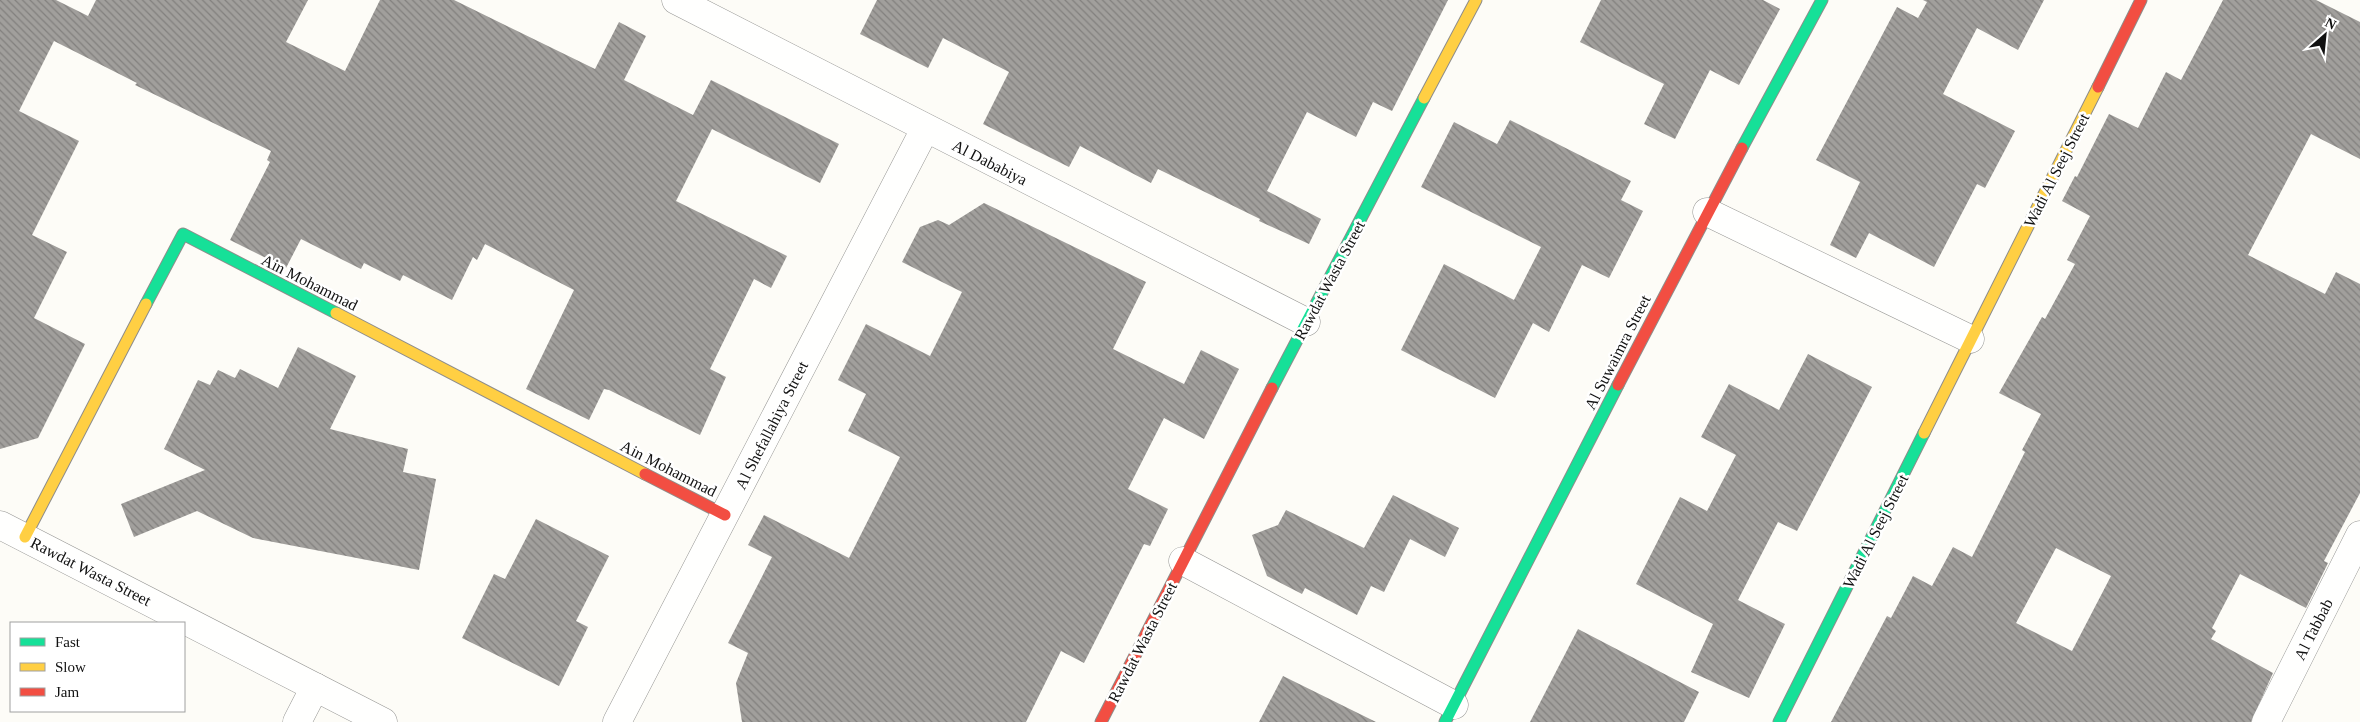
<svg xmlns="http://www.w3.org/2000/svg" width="2360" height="722" viewBox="0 0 2360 722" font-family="Georgia,serif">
	<defs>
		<pattern id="building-back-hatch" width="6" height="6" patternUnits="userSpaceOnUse" patternTransform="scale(1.25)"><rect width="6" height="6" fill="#a19f9c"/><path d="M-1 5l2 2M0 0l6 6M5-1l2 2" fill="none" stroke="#82807e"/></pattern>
	</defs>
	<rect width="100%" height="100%" fill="#fdfcf7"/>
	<g fill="url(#building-back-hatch)" fill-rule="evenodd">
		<path d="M0,0H56L88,16L96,0H308L286,42L345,71L380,0H454L595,69L619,22L646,36L624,80L693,115L711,80L839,144L820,183L712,129L676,201L787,256L771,288L754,279L710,369L726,377L700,435L609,390L604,389L589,420L526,389L574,290L485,244L477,260L473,257L452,300L403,275L400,281L364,263L361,269L301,239L286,268L230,240L270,162L267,160L271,151L135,85L137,83L54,41L19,111L79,141L32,235L67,252L34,318L85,344L38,438L0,449Z"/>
		<path d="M877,0H1448L1392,111L1373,102L1356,137L1307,112L1267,191L1321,219L1309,244L1259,221L1260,219L1158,169L1151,183L1080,146L1069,167L983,124L1009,72L943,38L928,68L860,34Z"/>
		<path d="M1601,0H1763L1780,9L1739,85L1710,70L1675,139L1644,124L1664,84L1580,42Z"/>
		<path d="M1923,0H2044L2018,50L1977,28L1943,94L2015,131L1985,188L1977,184L1934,267L1869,233L1856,258L1830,245L1860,182L1816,160L1897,7L1918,18L1927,2Z"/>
		<path d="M2223,0H2316L2360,22V159L2311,134L2248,255L2325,294L2336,272L2360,284V493L2324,561L2328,563L2306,608L2240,574L2212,628L2216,631L2211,639L2273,673L2251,722H1831L1887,616L1891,618L1913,576L1932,586L1953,547L1972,557L2025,452L2022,450L2041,414L1999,393L2042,317L2045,319L2075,264L2067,260L2090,216L2062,201L2075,176L2077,177L2109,114L2138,128L2166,72L2181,80ZM2056,548L2111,576L2072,651L2016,623Z"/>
		<path d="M1510,120L1631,181L1621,200L1643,211L1609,278L1582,265L1549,332L1533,323L1495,398L1401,350L1444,264L1514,300L1541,247L1421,187L1454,122L1497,144Z"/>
		<path d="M984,203L1146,282L1113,349L1184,384L1201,350L1239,369L1204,439L1164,418L1128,489L1168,509L1150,546L1144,544L1084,663L1061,651L1026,722H742L736,683L748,653L728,643L772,557L748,545L764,515L849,558L900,457L848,431L866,394L838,380L866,324L930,356L962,292L902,262L920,227L938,220L949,225Z"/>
		<path d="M298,347L356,376L330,429L408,449L403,472L436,479L419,570L253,538L197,511L134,537L121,504L205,470L164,449L198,380L210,385L218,370L235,378L240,369L278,388Z"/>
		<path d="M1808,354L1872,387L1797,531L1778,522L1738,600L1785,624L1749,698L1691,672L1713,624L1636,584L1680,497L1707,511L1736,455L1701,437L1729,384L1779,410Z"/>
		<path d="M1393,495L1459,528L1445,557L1410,539L1384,592L1371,586L1357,615L1305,588L1302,594L1267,576L1252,535L1278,525L1286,510L1364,548Z"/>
		<path d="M536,519L609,556L576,621L588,627L559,686L462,638L494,574L505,579Z"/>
		<path d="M1578,629L1699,692L1684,722H1530Z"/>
		<path d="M1283,676L1376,722H1259Z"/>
	</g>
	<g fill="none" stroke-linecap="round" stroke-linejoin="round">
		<g stroke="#979795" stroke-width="29">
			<g id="street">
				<path d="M676,0L1306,322"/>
				<path d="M1707,212L1970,339"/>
				<path d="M0,525L383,722"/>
				<path d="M1183,561L1454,705"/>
				<path d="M297,722L315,687"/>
				<path d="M617,722L925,129"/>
				<path d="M2266,722L2360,535"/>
			</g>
		</g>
		<g stroke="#8e8d8b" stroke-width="13">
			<g id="fast">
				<path d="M1742,148L1822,0"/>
				<path d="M146,304L183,234L336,313"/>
				<path d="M1272,388L1424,98"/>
				<path d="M1445,722L1618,385"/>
				<path d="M1779,722L1924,433"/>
			</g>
		</g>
		<g stroke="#8e8d8b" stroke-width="13">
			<g id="slow">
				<path d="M1424,98L1476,0"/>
				<path d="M336,313L645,474"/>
				<path d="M1924,433L2098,87"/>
				<path d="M25,537L146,304"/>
			</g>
		</g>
		<g stroke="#8e8d8b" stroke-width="13">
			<g id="jam">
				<path d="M2098,87L2141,0"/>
				<path d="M1618,385L1742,148"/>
				<path d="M645,474L725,515"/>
				<path d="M1101,722L1272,388"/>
			</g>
		</g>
		<use href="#street" stroke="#fffffe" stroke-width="28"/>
		<use href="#fast" stroke="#16e098" stroke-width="11"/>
		<use href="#slow" stroke="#ffcf43" stroke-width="11"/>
		<use href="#jam" stroke="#f24e42" stroke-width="11"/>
	</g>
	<g text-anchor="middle" stroke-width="5" stroke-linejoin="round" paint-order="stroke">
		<g font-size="16" fill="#111" stroke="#fff">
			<text transform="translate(990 162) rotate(27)" y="6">Al Dababiya</text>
			<text transform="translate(2056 170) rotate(-63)" y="6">Wadi Al Seej Street</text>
			<text transform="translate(1329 280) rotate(-62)" y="6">Rawdat Wasta Street</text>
			<text transform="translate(310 282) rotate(27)" y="6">Ain Mohammad</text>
			<text transform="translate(1617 352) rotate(-63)" y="6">Al Suwaimra Street</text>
			<text transform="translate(771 425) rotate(-63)" y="6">Al Shefallahiya Street</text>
			<text transform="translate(669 468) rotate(27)" y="6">Ain Mohammad</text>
			<text transform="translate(1875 531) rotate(-63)" y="6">Wadi Al Seej Street</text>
			<text transform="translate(91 571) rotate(27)" y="6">Rawdat Wasta Street</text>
			<text transform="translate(2313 629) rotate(-63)" y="6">Al Tabbab</text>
			<text transform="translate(1142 642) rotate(-63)" y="6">Rawdat Wasta Street</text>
		</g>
	</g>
	<rect x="10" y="622" width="175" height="90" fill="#ffffff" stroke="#a0a0a0"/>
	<rect x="20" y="638" width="25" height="8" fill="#16e098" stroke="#a0a0a0"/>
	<text x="55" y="647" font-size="15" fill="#111111">Fast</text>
	<rect x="20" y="663" width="25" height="8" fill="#ffcf43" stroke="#a0a0a0"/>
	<text x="55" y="672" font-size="15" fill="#111111">Slow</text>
	<rect x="20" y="688" width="25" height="8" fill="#f24e42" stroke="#a0a0a0"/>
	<text x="55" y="697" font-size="15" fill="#111111">Jam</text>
	<g transform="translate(2325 35) rotate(27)" stroke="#ffffff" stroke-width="4" paint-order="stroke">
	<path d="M0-4L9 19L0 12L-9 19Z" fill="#111111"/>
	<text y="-8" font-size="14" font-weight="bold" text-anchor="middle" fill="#111111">N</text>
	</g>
</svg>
